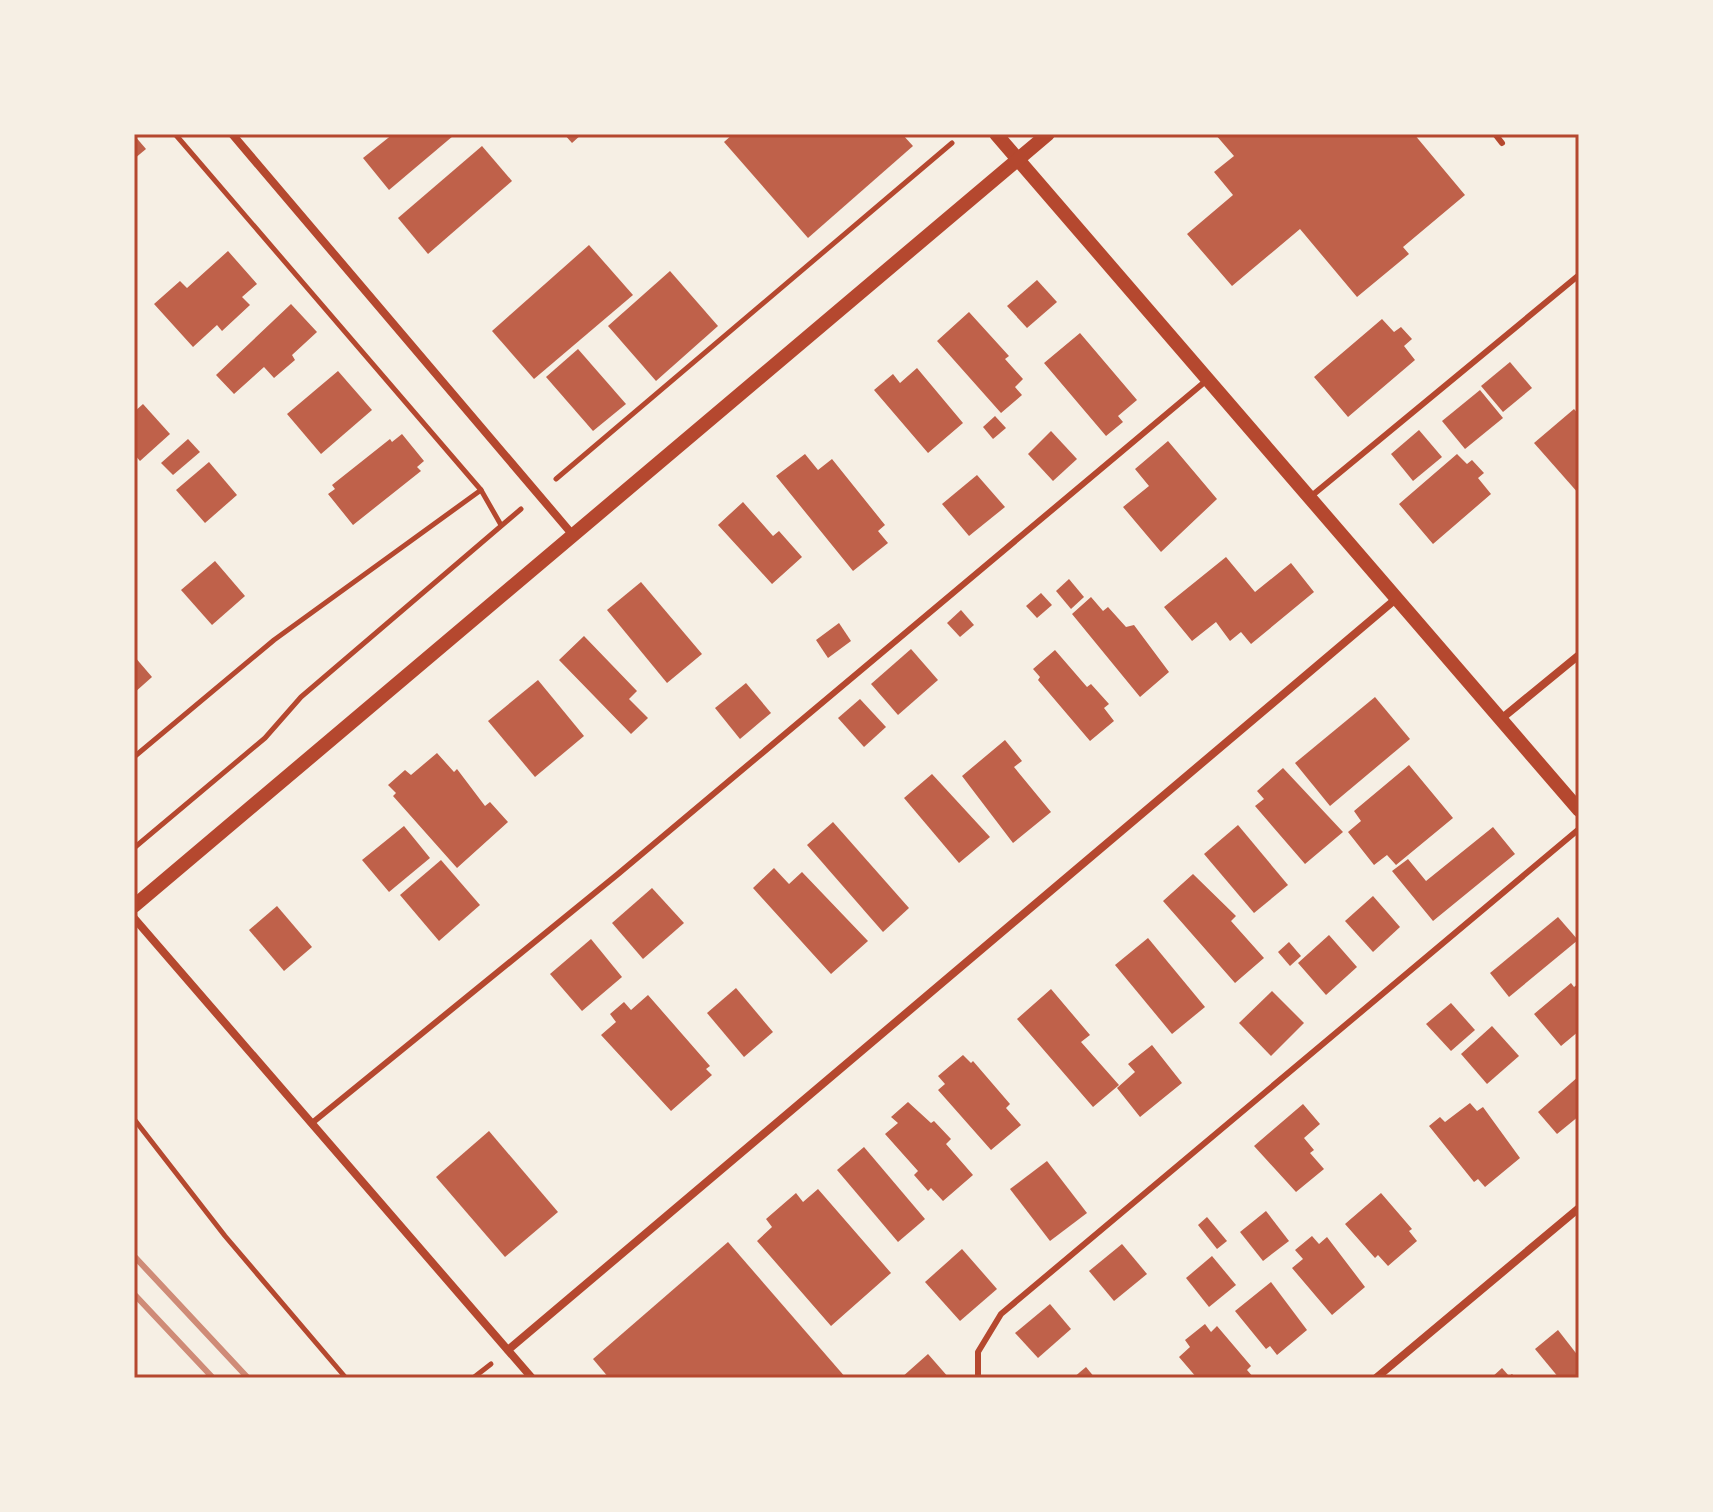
<svg xmlns="http://www.w3.org/2000/svg" width="1713" height="1512" viewBox="0 0 1713 1512" font-family="'PT Sans Narrow',sans-serif">
	<rect width="100%" height="100%" fill="#f6efe4"/>
	<g fill="#bf614a">
		<path d="M393,134H451L453,136L389,190L363,158Z"/>
		<path d="M564,134H582L572,143Z"/>
		<path d="M733,134H902L913,146L808,238L724,142Z"/>
		<path d="M1215,134H1414L1465,195L1403,247L1409,254L1357,297L1300,229L1232,286L1187,234L1233,195L1214,172L1234,156Z"/>
		<path d="M134,135L146,149L134,159Z"/>
		<path d="M482,146L512,181L428,254L398,218Z"/>
		<path d="M589,245L633,295L534,379L492,331Z"/>
		<path d="M228,251L257,284L242,297L250,305L222,331L217,325L193,347L154,304L180,281L187,288Z"/>
		<path d="M670,271L718,326L656,381L608,326Z"/>
		<path d="M1037,280L1057,302L1027,328L1007,306Z"/>
		<path d="M291,304L317,332L292,355L295,360L274,378L264,367L234,394L216,375Z"/>
		<path d="M969,312L1009,356L1005,359L1023,379L1015,387L1022,395L1001,413L937,341Z"/>
		<path d="M1382,319L1394,332L1401,327L1412,339L1404,346L1415,360L1348,417L1314,377Z"/>
		<path d="M1080,333L1137,400L1118,416L1123,422L1106,436L1044,363Z"/>
		<path d="M578,349L626,404L593,431L546,377Z"/>
		<path d="M1510,362L1532,388L1503,412L1481,386Z"/>
		<path d="M917,368L963,423L928,453L874,390L893,374L900,383Z"/>
		<path d="M338,371L372,410L321,454L287,414Z"/>
		<path d="M1480,390L1503,418L1465,449L1442,421Z"/>
		<path d="M143,404L170,434L140,461L134,454V412Z"/>
		<path d="M1574,409L1579,415V494L1534,443Z"/>
		<path d="M995,416L1006,428L993,439L983,427Z"/>
		<path d="M1419,430L1442,457L1413,481L1391,454Z"/>
		<path d="M1051,431L1077,459L1053,481L1028,454Z"/>
		<path d="M402,434L424,461L417,467L421,471L353,525L328,494L335,489L332,485L390,439L392,442Z"/>
		<path d="M188,439L200,452L173,475L161,463Z"/>
		<path d="M1168,441L1217,499L1161,552L1123,507L1149,486L1135,469Z"/>
		<path d="M805,454L818,470L832,459L885,525L878,531L888,543L853,571L776,476Z"/>
		<path d="M1457,454L1467,464L1472,460L1484,473L1478,478L1491,494L1433,544L1399,504Z"/>
		<path d="M209,462L237,495L205,523L176,490Z"/>
		<path d="M977,475L1005,507L969,536L942,504Z"/>
		<path d="M743,502L773,536L779,531L802,557L772,584L718,525Z"/>
		<path d="M1226,557L1255,592L1291,563L1314,592L1251,644L1241,632L1230,641L1216,622L1192,641L1164,607Z"/>
		<path d="M215,561L245,596L212,625L181,590Z"/>
		<path d="M1069,579L1084,597L1071,609L1056,591Z"/>
		<path d="M641,582L702,654L667,683L607,610Z"/>
		<path d="M1041,593L1052,605L1037,618L1026,606Z"/>
		<path d="M1091,597L1103,611L1108,607L1126,627L1134,625L1169,672L1140,697L1072,614Z"/>
		<path d="M961,610L974,625L960,637L947,623Z"/>
		<path d="M839,623L851,641L828,658L816,640Z"/>
		<path d="M584,636L637,691L629,699L648,718L631,734L559,660Z"/>
		<path d="M911,649L938,680L898,715L871,684Z"/>
		<path d="M1055,650L1087,687L1091,684L1109,704L1104,708L1114,721L1090,741L1038,680L1040,677L1033,669Z"/>
		<path d="M134,656L152,677L134,693Z"/>
		<path d="M538,680L584,736L535,777L488,721Z"/>
		<path d="M746,683L771,713L740,739L715,708Z"/>
		<path d="M1375,697L1410,739L1330,806L1295,763Z"/>
		<path d="M860,699L886,727L864,747L838,718Z"/>
		<path d="M1005,740L1022,761L1014,767L1051,812L1013,843L962,776Z"/>
		<path d="M437,753L454,772L457,769L485,806L490,802L508,822L457,868L393,796L396,793L388,785L405,770L411,775Z"/>
		<path d="M1409,765L1453,818L1396,865L1387,855L1374,865L1348,832L1361,821L1354,811Z"/>
		<path d="M1283,768L1343,832L1305,864L1255,806L1264,799L1257,791Z"/>
		<path d="M932,774L990,837L959,863L904,798Z"/>
		<path d="M833,822L909,908L883,932L807,845Z"/>
		<path d="M1238,825L1288,885L1254,913L1204,854Z"/>
		<path d="M404,826L430,858L389,892L362,860Z"/>
		<path d="M1493,827L1515,854L1433,921L1392,871L1408,859L1426,881Z"/>
		<path d="M441,860L480,905L439,941L400,895Z"/>
		<path d="M774,868L789,884L802,872L868,941L831,974L753,888Z"/>
		<path d="M1193,874L1236,916L1231,921L1264,958L1235,983L1163,901Z"/>
		<path d="M652,888L684,923L643,959L612,923Z"/>
		<path d="M1373,896L1400,927L1373,952L1345,921Z"/>
		<path d="M277,906L312,947L284,971L249,930Z"/>
		<path d="M1558,917L1578,940L1509,997L1490,973Z"/>
		<path d="M1329,935L1357,967L1326,995L1298,963Z"/>
		<path d="M1148,938L1205,1007L1172,1034L1115,965Z"/>
		<path d="M591,939L622,977L582,1011L550,974Z"/>
		<path d="M1289,942L1301,956L1290,966L1278,952Z"/>
		<path d="M1571,983L1574,987L1579,983V1031L1561,1046L1534,1014Z"/>
		<path d="M736,988L773,1032L744,1057L707,1013Z"/>
		<path d="M1051,989L1090,1035L1081,1042L1119,1085L1093,1107L1017,1019Z"/>
		<path d="M1272,991L1304,1023L1271,1056L1239,1023Z"/>
		<path d="M648,995L710,1066L706,1069L712,1075L671,1111L601,1035L616,1022L610,1014L624,1002L631,1010Z"/>
		<path d="M1451,1003L1475,1030L1451,1051L1426,1024Z"/>
		<path d="M1492,1026L1519,1056L1487,1084L1461,1054Z"/>
		<path d="M1152,1045L1182,1083L1140,1117L1117,1088L1135,1072L1128,1064Z"/>
		<path d="M963,1055L971,1063L973,1061L1010,1104L1006,1108L1021,1125L991,1150L938,1090L945,1084L938,1076Z"/>
		<path d="M1579,1076V1116L1557,1134L1538,1112Z"/>
		<path d="M908,1102L931,1123L934,1121L951,1139L946,1144L973,1175L943,1201L931,1188L928,1191L914,1175L918,1171L885,1134L898,1123L891,1117Z"/>
		<path d="M1470,1103L1477,1111L1483,1107L1520,1158L1485,1187L1478,1179L1474,1182L1429,1126L1440,1117L1445,1122Z"/>
		<path d="M1303,1104L1320,1124L1304,1138L1314,1150L1310,1153L1324,1169L1296,1192L1254,1146Z"/>
		<path d="M489,1131L558,1212L505,1257L436,1177Z"/>
		<path d="M864,1147L925,1219L898,1242L837,1170Z"/>
		<path d="M1047,1161L1087,1213L1050,1241L1010,1189Z"/>
		<path d="M818,1189L891,1273L831,1326L757,1241L772,1227L766,1219L796,1193L803,1202Z"/>
		<path d="M1381,1193L1412,1229L1409,1231L1417,1241L1388,1266L1378,1255L1375,1258L1345,1224Z"/>
		<path d="M1266,1211L1289,1241L1263,1261L1240,1232Z"/>
		<path d="M1207,1217L1227,1241L1217,1249L1198,1225Z"/>
		<path d="M1312,1236L1319,1244L1327,1237L1365,1287L1332,1315L1292,1268L1303,1259L1295,1250Z"/>
		<path d="M728,1242L846,1378H609L593,1359Z"/>
		<path d="M1122,1244L1147,1274L1114,1301L1089,1271Z"/>
		<path d="M962,1249L997,1289L960,1321L925,1282Z"/>
		<path d="M1212,1256L1236,1285L1209,1307L1186,1278Z"/>
		<path d="M1271,1282L1307,1330L1277,1355L1270,1346L1266,1349L1235,1311Z"/>
		<path d="M1050,1304L1071,1329L1038,1358L1015,1333Z"/>
		<path d="M1205,1324L1211,1332L1217,1326L1251,1366L1247,1370L1254,1378H1197L1179,1357L1190,1347L1185,1340Z"/>
		<path d="M1558,1330L1579,1357V1378H1559L1535,1349Z"/>
		<path d="M928,1354L949,1378H901Z"/>
		<path d="M1086,1367L1095,1378H1073Z"/>
		<path d="M1502,1368L1509,1376L1512,1374L1516,1378H1491Z"/>
	</g>
	<g fill="none" stroke-linecap="round" stroke-linejoin="round">
		<g stroke="#b5482f" stroke-width="5">
			<path d="M175,134L481,490L501,525"/>
			<path d="M556,479L952,143"/>
			<path d="M134,757L274,640L481,490"/>
			<path d="M134,848L265,738L301,697L521,509"/>
			<path d="M134,1119L225,1236L346,1378"/>
			<path d="M473,1378L491,1364"/>
		</g>
		<g stroke="#b5482f" stroke-width="6">
			<path d="M1495,134L1502,143"/>
			<path d="M1309,498L1579,275"/>
			<path d="M312,1123L618,874L1207,380"/>
			<path d="M978,1378V1352L1001,1314L1579,829"/>
		</g>
		<g stroke="#b5482f" stroke-width="8">
			<path d="M232,134L572,534"/>
			<path d="M1501,719L1579,655"/>
			<path d="M134,918L532,1378"/>
			<path d="M508,1350L1397,598"/>
			<path d="M1376,1378L1579,1208"/>
		</g>
		<g stroke="#b5482f" stroke-width="14">
			<path d="M996,134L1579,810"/>
			<path d="M134,906L1048,134"/>
		</g>
		<g stroke="#cf8b77" stroke-width="6">
			<path d="M134,1256L248,1378"/>
			<path d="M134,1294L213,1378"/>
		</g>
	</g>
	<rect width="1713" height="1512" fill="none" stroke="#f6efe4" stroke-width="272"/>
	<rect x="136" y="136" width="1441" height="1240" fill="none" stroke="#b5482f" stroke-width="3"/>
</svg>
